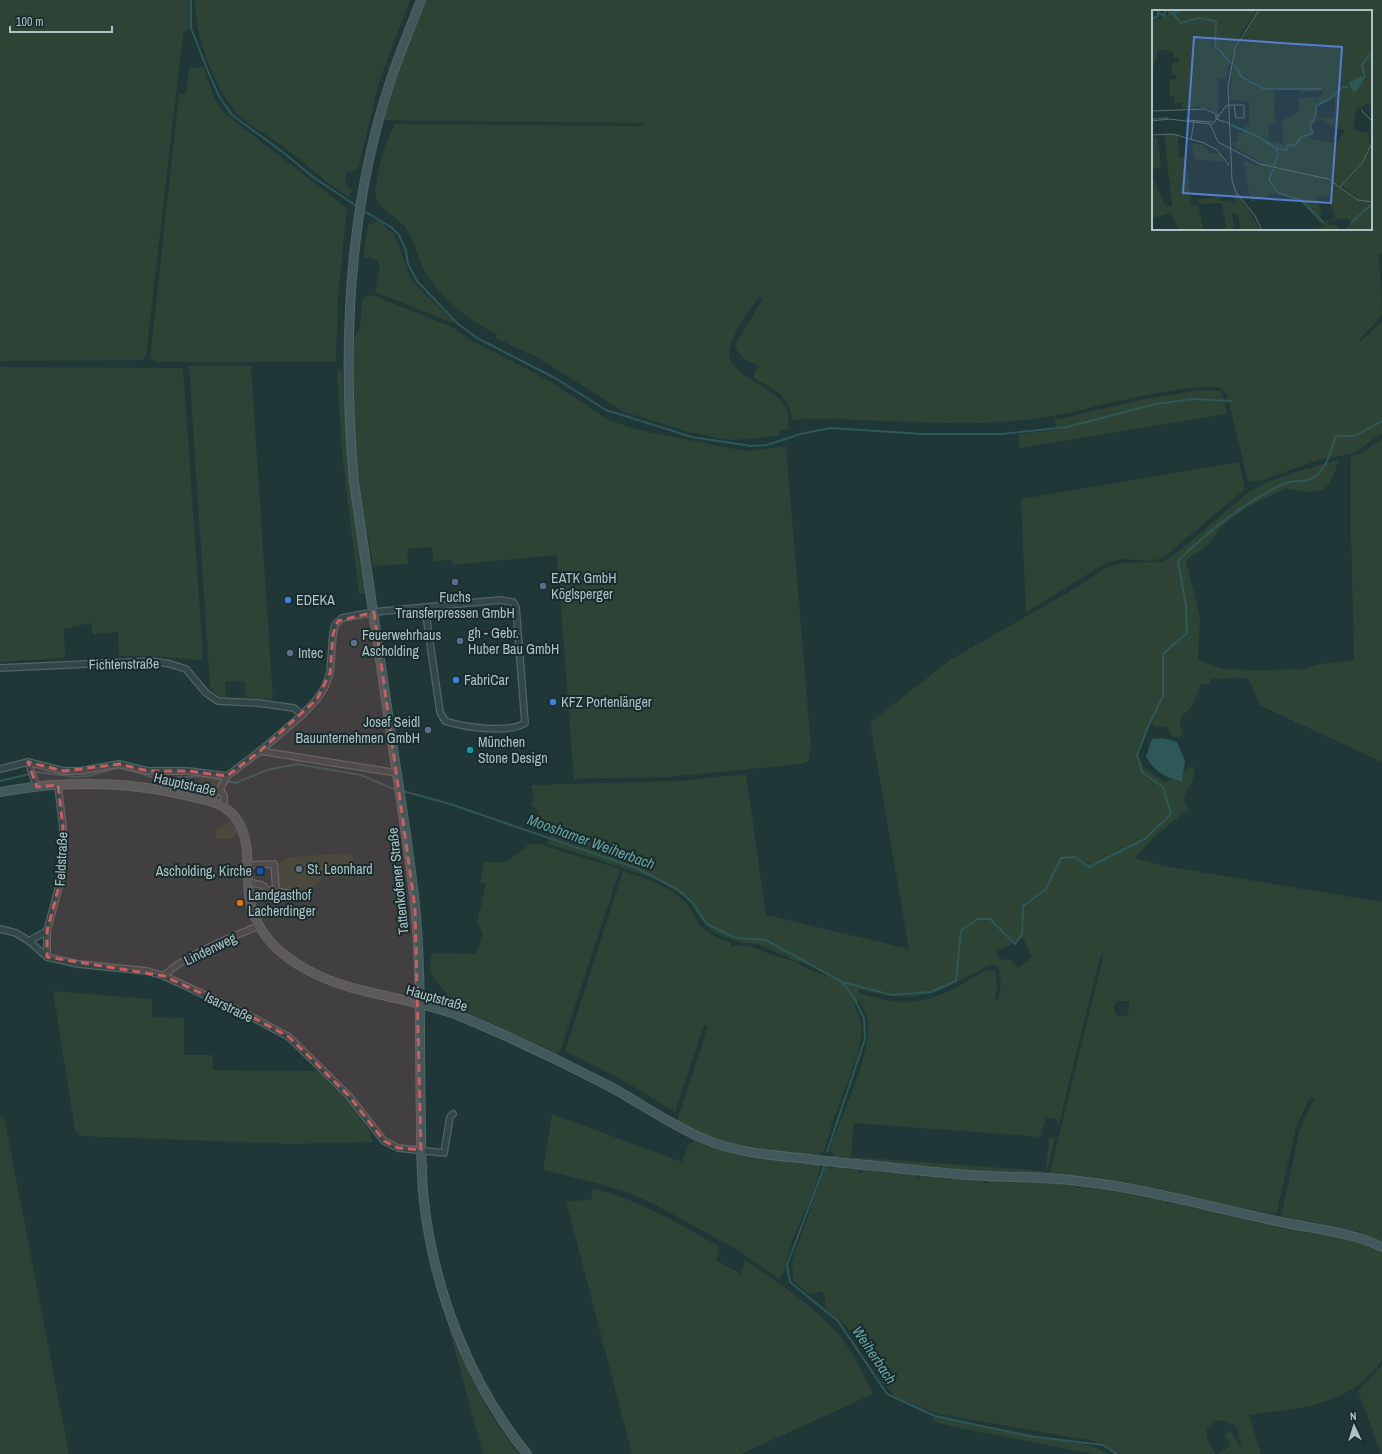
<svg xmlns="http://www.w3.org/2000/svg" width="1382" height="1454" viewBox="0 0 1382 1454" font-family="'Archivo Narrow',sans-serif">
	<rect width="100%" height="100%" fill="#203737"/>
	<g fill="#2c4335" fill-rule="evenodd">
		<path d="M0,0H190V28L183,34L146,355L143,360L0,361Z"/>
		<path d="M195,0H410L379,82L358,169L346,173C344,182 345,186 353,190L349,197C327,184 309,166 289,151C273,138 253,129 239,115C215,92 194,33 195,0Z"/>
		<path d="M425,0H1382V253H1379L1382,313L1377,321L1358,340L1361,341L1382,321V433L1354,453L1319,460L1256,482L1248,481L1227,395L1219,387C1150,386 1084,415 1016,421C973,425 928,423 885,421C854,420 823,417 792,420C790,394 774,390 754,378L755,370L760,367C748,361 739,358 735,345L762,300L760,296C749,311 735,329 730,346C722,375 771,384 783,403C789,410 788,421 788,429L780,430L778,436L735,440L717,438L685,431L624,412L537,357L495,338L498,335C469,321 437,296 422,266C416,253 414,239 405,227C398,217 378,210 376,197C374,185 382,156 386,143C389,136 393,131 394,124L643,126V123L385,120L384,114L399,66ZM1153,11H1371V229H1153Z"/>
		<path d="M203,67L216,102L224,113L347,208L338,297L336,360L333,362H158L150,359L179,94H186L189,68Z"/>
		<path d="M379,221L394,234L412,281L454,322L452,323L375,292L380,266L376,260L370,257L363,259L368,225Z"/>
		<path d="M368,295L375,296L454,328L470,340L548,380L610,421L639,430L735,449L749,451L786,446L811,748L808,761L802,764L668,777L574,779L557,555L452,565L451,560L433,561L432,547L407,549L408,564L374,566L373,564L363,513L354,434L351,343L360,328L362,300Z"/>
		<path d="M189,366H251L273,700L246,698L244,681L225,682L226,698L217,695L210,686Z"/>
		<path d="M0,367L183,368L203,654L201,660L151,656H119L118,632L93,634L91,623L64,629L65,658L0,662Z"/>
		<path d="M337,368L342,372L354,513L366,593L359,594L342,453Z"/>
		<path d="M1199,390L1220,391L1223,395L1227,414L1019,448V434L1055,430L1056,424L1054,420L1145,399Z"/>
		<path d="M1382,439V762L1261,706L1250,682L1246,678L1212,679L1209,683L1200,685C1198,691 1196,699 1193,704C1185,718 1174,715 1184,734L1179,737H1173L1166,726L1156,727L1149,721L1138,755L1144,768L1166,783L1170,779L1182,782C1183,773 1184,768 1194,767C1197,789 1174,793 1190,811H1186L1154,837L1135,858L1164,866L1382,902V1241L1351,1230L1281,1216L1299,1133L1303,1120L1315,1098L1310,1097L1296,1128L1276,1215L1137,1186L1082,1176L1050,1173L1104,953L1100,957L1059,1124L1054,1118H1046L1041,1137L854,1123L851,1157L1046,1171L1049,1138H1055L1047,1171L1041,1174L978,1171L834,1157L833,1152H829C840,1116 870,1060 868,1024C868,1015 863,1008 859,1001L854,1005L859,1015L862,1031L857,1057L832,1123L824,1152L821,1151L820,1155C779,1152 710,1146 677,1121L708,1026L704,1025L675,1112L621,1079L565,1051L623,871C645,878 670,886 686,903C692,909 694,918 699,924C708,934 719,938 731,943L730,947C745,943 755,948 769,954C776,956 783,958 790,960C803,966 814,973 828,976L829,974L803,960L801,963L757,944L742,943L713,932L702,921L691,904L684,896L658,880L590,857L547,844L551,831C549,824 546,821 538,820L536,817L538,812L531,804L534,798L531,785L679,781L746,774L766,915L909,949L870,723L950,660L1079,586L1105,568L1122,563L1163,562L1183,548L1246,494L1265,483L1298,471L1339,460C1336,468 1333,477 1329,484C1322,495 1297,492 1286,488L1251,505L1232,518L1219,529L1209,544L1186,561L1200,617L1198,660L1223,669L1255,670L1302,669L1320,664L1354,660L1351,534V457L1360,454ZM1023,938L1032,957L1018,968L1011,960L999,959L997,951ZM993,965L998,966C1002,977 1001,989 998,1000L995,999L997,987L995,971L986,970C959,986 930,1005 898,1002C885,1001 871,996 859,993V989C919,1006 935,994 987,966ZM1117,1001H1129L1128,1015L1117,1017L1114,1007Z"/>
		<path d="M1239,462L1245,489L1163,558L1150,561L1124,559L1106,563L1026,612L1021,499Z"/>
		<path d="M200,778L221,780C218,787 213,792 206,794L202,792L199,785Z"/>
		<path d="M232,820L239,831L238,835L229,839H217L214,830Z"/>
		<path d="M530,844H539L620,869L560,1052L556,1054L453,1007C449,1003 449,998 446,993C435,977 428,980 431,957L434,953L476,954L483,933L477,923L486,884L480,882L484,862H506Z"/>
		<path d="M349,853L353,857L354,873L353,877H329L327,874L323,875C310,897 301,892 279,889L276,865L291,857Z"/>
		<path d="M53,991L152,999V1017L184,1018V1055H212L213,1070L320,1071C341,1088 365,1115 373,1142L291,1144L81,1136L75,1130Z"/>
		<path d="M552,1114L682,1162L690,1142L693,1143L695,1139L820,1163C819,1188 798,1223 790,1248C786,1259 787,1269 779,1279L736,1249L652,1203L626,1192L599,1184L543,1170Z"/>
		<path d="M4,1116L69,1454H0V1117Z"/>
		<path d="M826,1164L831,1170L834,1168L831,1164L858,1167L859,1173H862L863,1167L916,1173L917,1179H920V1173L984,1178V1183L988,1184L989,1178L1076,1183V1188H1079L1080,1184L1167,1200L1166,1204H1169L1170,1201L1282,1225L1281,1228L1285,1229L1286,1226L1348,1237L1382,1250V1360C1349,1407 1300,1408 1249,1415L1261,1454H1217L1231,1446L1224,1434L1231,1431L1242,1450L1236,1426L1221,1420C1199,1427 1206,1438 1216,1454H1119L1093,1441L939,1414L895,1397L882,1382L867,1355L852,1333L842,1322L826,1309L824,1294L819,1291L815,1294L807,1293L793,1281L792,1261Z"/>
		<path d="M593,1188C638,1200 678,1223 719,1246L716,1260L741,1274L745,1260C777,1283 820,1309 843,1340C855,1356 863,1374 872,1391L871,1395L741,1454H632L566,1201L591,1200Z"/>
		<path d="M447,1321L470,1375L491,1415L519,1454H483Z"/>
		<path d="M1382,1365V1454H1381L1358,1391Z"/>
		<path d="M933,1416L1078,1443L1095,1447L1108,1454H1093L949,1426L932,1421Z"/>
	</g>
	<path fill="#2e5758" d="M1163,738L1177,742L1185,761L1182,782C1165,777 1154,772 1146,756L1152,739Z"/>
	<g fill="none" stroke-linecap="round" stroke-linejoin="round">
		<g stroke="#2e5758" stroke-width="2">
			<path d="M191,0V28L207,69L219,96L232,115L284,153L313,177L358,207"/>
			<path d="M362,210L391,227L399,235L406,251L408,264L417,281L457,323L477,338L555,378L606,410L692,437L751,446L767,445L800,434L831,428L922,434H1003L1067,427L1156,404L1192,399L1232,401"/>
			<path d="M0,781L38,772L76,777L88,776L118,768L132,771L158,779L199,776L236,783L267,770L297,764L361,775L396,790"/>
			<path d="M403,791L450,804L636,868L677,889L692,902L707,924L736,938L766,940L842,982L892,995L931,992L956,981L961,930L978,919H990L1015,944L1022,934L1023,906L1046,889L1061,858L1075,857L1089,867L1145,839L1171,814L1163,787L1142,772L1137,755L1150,722L1163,696V654L1187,633L1186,606L1178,561C1208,531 1243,504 1281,485C1291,479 1306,483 1313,478C1327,470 1331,449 1336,436H1355L1382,421"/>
			<path d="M827,1152L865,1039L864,1018L854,998L842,982"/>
			<path d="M824,1167L787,1265L790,1282L838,1321L887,1394L935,1416L1028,1436L1103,1445L1117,1454"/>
		</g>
		<path stroke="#354c4c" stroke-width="5.5" stroke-dasharray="5.5 3" stroke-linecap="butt" d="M422,1166H429"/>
		<g stroke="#516466" stroke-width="8">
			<g id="street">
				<path d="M0,668L152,661L170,664L186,669L206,693L218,701L258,703L294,708L302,715"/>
				<path d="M260,751L397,773"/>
				<path d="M28,762L37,787"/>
				<path d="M0,769L28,762L64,771H80L119,764L148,771H188L227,776"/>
				<path d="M210,802L212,797L220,789"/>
				<path d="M224,807V796L220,789L227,776L260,751L302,715L317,699L325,687L330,673L333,634L335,625L342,618L374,612L500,600L513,602L516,607L525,723C509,734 463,727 445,721L440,712L425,608"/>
				<path d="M248,865L274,864L276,890"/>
				<path d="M248,882L262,885L267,890L302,895"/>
				<path d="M0,929L16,933L29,941L47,957L78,964L147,971L164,976L250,1016L289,1037L349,1096L384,1141L398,1148L444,1153L450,1117L453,1114"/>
				<path d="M29,941L47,931"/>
				<path d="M47,957V931L62,875L63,828L58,785"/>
				<path d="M164,976C184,955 231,938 258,926"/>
			</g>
		</g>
		<g stroke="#516466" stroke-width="10">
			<g id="secondary">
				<path d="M421,0C411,26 400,52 391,79C348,208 342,347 354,482C367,568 380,654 392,741C400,795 409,850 415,905C422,976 419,1049 421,1121C421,1148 421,1175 424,1201C434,1291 470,1384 527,1454"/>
				<path d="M0,792C18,789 36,786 54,785C100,782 147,785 193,797C202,799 213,801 222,806C231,811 238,819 242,829C249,847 247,864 248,883C249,923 270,949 304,968C352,996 410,996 460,1016C510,1037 559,1060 607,1085C639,1102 669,1124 702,1138C734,1152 767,1155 801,1158C826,1161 852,1164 878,1166C914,1170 950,1174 986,1176C1014,1177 1043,1177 1071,1180C1141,1187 1209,1207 1277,1221C1312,1229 1349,1231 1382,1247"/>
			</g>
		</g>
		<use href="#street" stroke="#344748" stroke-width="5.5"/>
		<use href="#secondary" stroke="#41595b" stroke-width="8"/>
	</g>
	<path fill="#c85e5f" fill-opacity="0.2" stroke="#c85e5f" stroke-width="3" stroke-dasharray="8 5" stroke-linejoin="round" d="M374,612L415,908L421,1150L398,1148L384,1141L349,1096L289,1037L250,1016L164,976L47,957V931L62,875L63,828L58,785L37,787L28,762L64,771L119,764L148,771H188L227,776L260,751L317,699L330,673L333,634L338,621Z"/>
	<g fill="#5c6f8a" stroke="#192b2c" stroke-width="1.5">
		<circle cx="455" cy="582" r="4"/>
		<circle cx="543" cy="586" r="4"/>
		<circle cx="460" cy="641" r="4"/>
		<circle cx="354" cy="643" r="4"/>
		<circle cx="290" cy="653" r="4"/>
		<circle cx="428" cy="730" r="4"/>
	</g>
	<g fill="#3f7fe0" stroke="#192b2c" stroke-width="1.5">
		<circle cx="288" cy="600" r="4"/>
		<circle cx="456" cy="680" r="4"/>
		<circle cx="553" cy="702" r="4"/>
	</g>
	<circle fill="#0f9aa8" stroke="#192b2c" stroke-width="1.5" cx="470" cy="750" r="4"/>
	<circle fill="#6b7280" stroke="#192b2c" stroke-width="1.5" cx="299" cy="869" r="4"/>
	<rect fill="#1a4fb4" stroke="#192b2c" stroke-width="1.5" x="256" y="867" width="8" height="8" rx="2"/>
	<circle fill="#e8710a" stroke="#192b2c" stroke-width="1.5" cx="240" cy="903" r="4"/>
	<g text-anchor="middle" stroke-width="4" stroke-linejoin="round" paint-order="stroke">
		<g font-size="14" fill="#aec3c5" stroke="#192b2c" text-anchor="start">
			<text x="551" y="583">EATK GmbH<tspan x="551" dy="16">Köglsperger</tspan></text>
			<text x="455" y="602" text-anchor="middle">Fuchs<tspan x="455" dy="16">Transferpressen GmbH</tspan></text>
			<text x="296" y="605">EDEKA</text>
			<text x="468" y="638">gh - Gebr.<tspan x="468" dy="16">Huber Bau GmbH</tspan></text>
			<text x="362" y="640">Feuerwehrhaus<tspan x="362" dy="16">Ascholding</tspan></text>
			<text x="298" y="658">Intec</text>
			<text x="464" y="685">FabriCar</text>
			<text x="561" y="707">KFZ Portenlänger</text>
			<text x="420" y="727" text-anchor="end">Josef Seidl<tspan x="420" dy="16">Bauunternehmen GmbH</tspan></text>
			<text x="478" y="747">München<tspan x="478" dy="16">Stone Design</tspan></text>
			<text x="307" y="874">St. Leonhard</text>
			<text x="252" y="876" text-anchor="end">Ascholding, Kirche</text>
			<text x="248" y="900">Landgasthof<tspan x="248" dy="16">Lacherdinger</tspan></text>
		</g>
		<g font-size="14" fill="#aec3c5" stroke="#192b2c">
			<text transform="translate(124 664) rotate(-1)" y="5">Fichtenstraße</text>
			<text transform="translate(185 784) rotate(13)" y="5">Hauptstraße</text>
			<text transform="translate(61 859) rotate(-87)" y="5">Feldstraße</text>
			<text transform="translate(398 881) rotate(-96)" y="5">Tattenkofener Straße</text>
			<text transform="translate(210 949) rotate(-26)" y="5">Lindenweg</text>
			<text transform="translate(437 998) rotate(16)" y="5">Hauptstraße</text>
			<text transform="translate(229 1007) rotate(26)" y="5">Isarstraße</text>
		</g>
		<g font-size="15" font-style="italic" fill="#66a2a4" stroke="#192b2c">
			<text transform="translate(591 842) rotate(20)" y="5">Mooshamer Weiherbach</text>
			<text transform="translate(874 1355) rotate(56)" y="5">Weiherbach</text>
		</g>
	</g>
	<g transform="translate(1152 10)">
		<rect width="220" height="220" fill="#203737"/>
		<path d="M28,0H106L89,23L78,51L66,41L62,29L60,38L63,36L65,41L77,52L75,68H66V104L59,102V98H49L46,94L44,98H30V93H23L22,86H18V69H24V65L19,64L20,55L23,51L27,55L26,48L22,47V42L7,39L0,63V10L5,8L11,11L9,9L13,4L16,5V2L21,4ZM107,0H220V101V97L214,93L209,99L205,97L201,120L216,123L218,127L216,133L219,134L212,150L188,176L154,163L114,156L80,135L81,132L85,133L87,123L94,121L93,115H97V91L77,90L81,54L88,65L104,77L117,81H122L123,113L116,115L117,131L132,135L129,111L147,101V88L171,86L170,80L147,83L151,80L112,78L87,62L81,52L82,43ZM207,69H213L201,81L196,73ZM183,86L182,108L165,107L164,96ZM165,109H170L184,119L193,120L184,134L157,128L164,120L158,118L159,113L163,114ZM12,123L26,125L27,147H34L39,194L37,195H46L51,220H27L18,203L0,208V166L14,197L20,196ZM0,128H6L9,158L1,159ZM40,134L50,135L57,143L68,144L73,152L42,149ZM220,137V220H192L200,212L194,208L176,211L177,215H185V217L189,220H157L174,216L168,213L151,193L127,183L117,168L115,170L124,183L99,192L93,160L96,158L91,156L92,150L106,156L107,154L177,170L207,191L211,192L190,176L213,151ZM176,186L183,208L172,212L167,206L170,205L165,188ZM80,172L82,178L109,220H89L86,204L80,203L82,220H59L74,218L70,193L47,194L46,189L68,187L69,191L77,190L84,194Z" fill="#2c4335" fill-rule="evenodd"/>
		<path d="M209,66L213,68L212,70L203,82L201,81L196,73Z" fill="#2e5758"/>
		<path fill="none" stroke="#2e5758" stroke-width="2" d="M17,0L18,3L26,2V0M20,3L29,13L46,8L64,11L63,36L79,53M0,9L6,6V1L11,6L14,0M82,54L90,67L112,79H170M213,68L210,55L220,42M0,109L16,108M79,115L103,125L124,138L134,140L137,134L143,136L149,127L161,123L158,116L164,104V96L179,88L191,77H196M122,156L126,145L125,139M121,159L117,170L126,183L149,190L172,213M199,213L220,194"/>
		<path fill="none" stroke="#596f70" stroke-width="1" d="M107,0L83,38L76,77L80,170L84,182L103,206L110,220M209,100L220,111M0,101L53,99L68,106M64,104V109L77,113M34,110L60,112M0,111L17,109L58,114L66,132L108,154L176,169L206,190L220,192M60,115L74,96L77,95H92V108H84L82,95M0,125L21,124L52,133L65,140L77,155M39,130L42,111M188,177L211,152L220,133"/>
		<path fill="#577dd0" fill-opacity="0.15" stroke="#577dd0" stroke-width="2" d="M42,27L190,37L179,193L31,183Z"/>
		<rect width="220" height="220" fill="none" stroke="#aec3c5" stroke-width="2"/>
	</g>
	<g transform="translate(1354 1426) rotate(356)" stroke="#192b2c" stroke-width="3" paint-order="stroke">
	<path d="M0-3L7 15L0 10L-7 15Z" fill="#aec3c5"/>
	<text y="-6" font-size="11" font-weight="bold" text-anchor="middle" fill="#aec3c5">N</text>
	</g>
	<path d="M10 26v6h102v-6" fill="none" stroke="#aec3c5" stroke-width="2"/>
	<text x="16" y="26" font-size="12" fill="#aec3c5" stroke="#192b2c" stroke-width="3" paint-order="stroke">100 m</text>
</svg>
